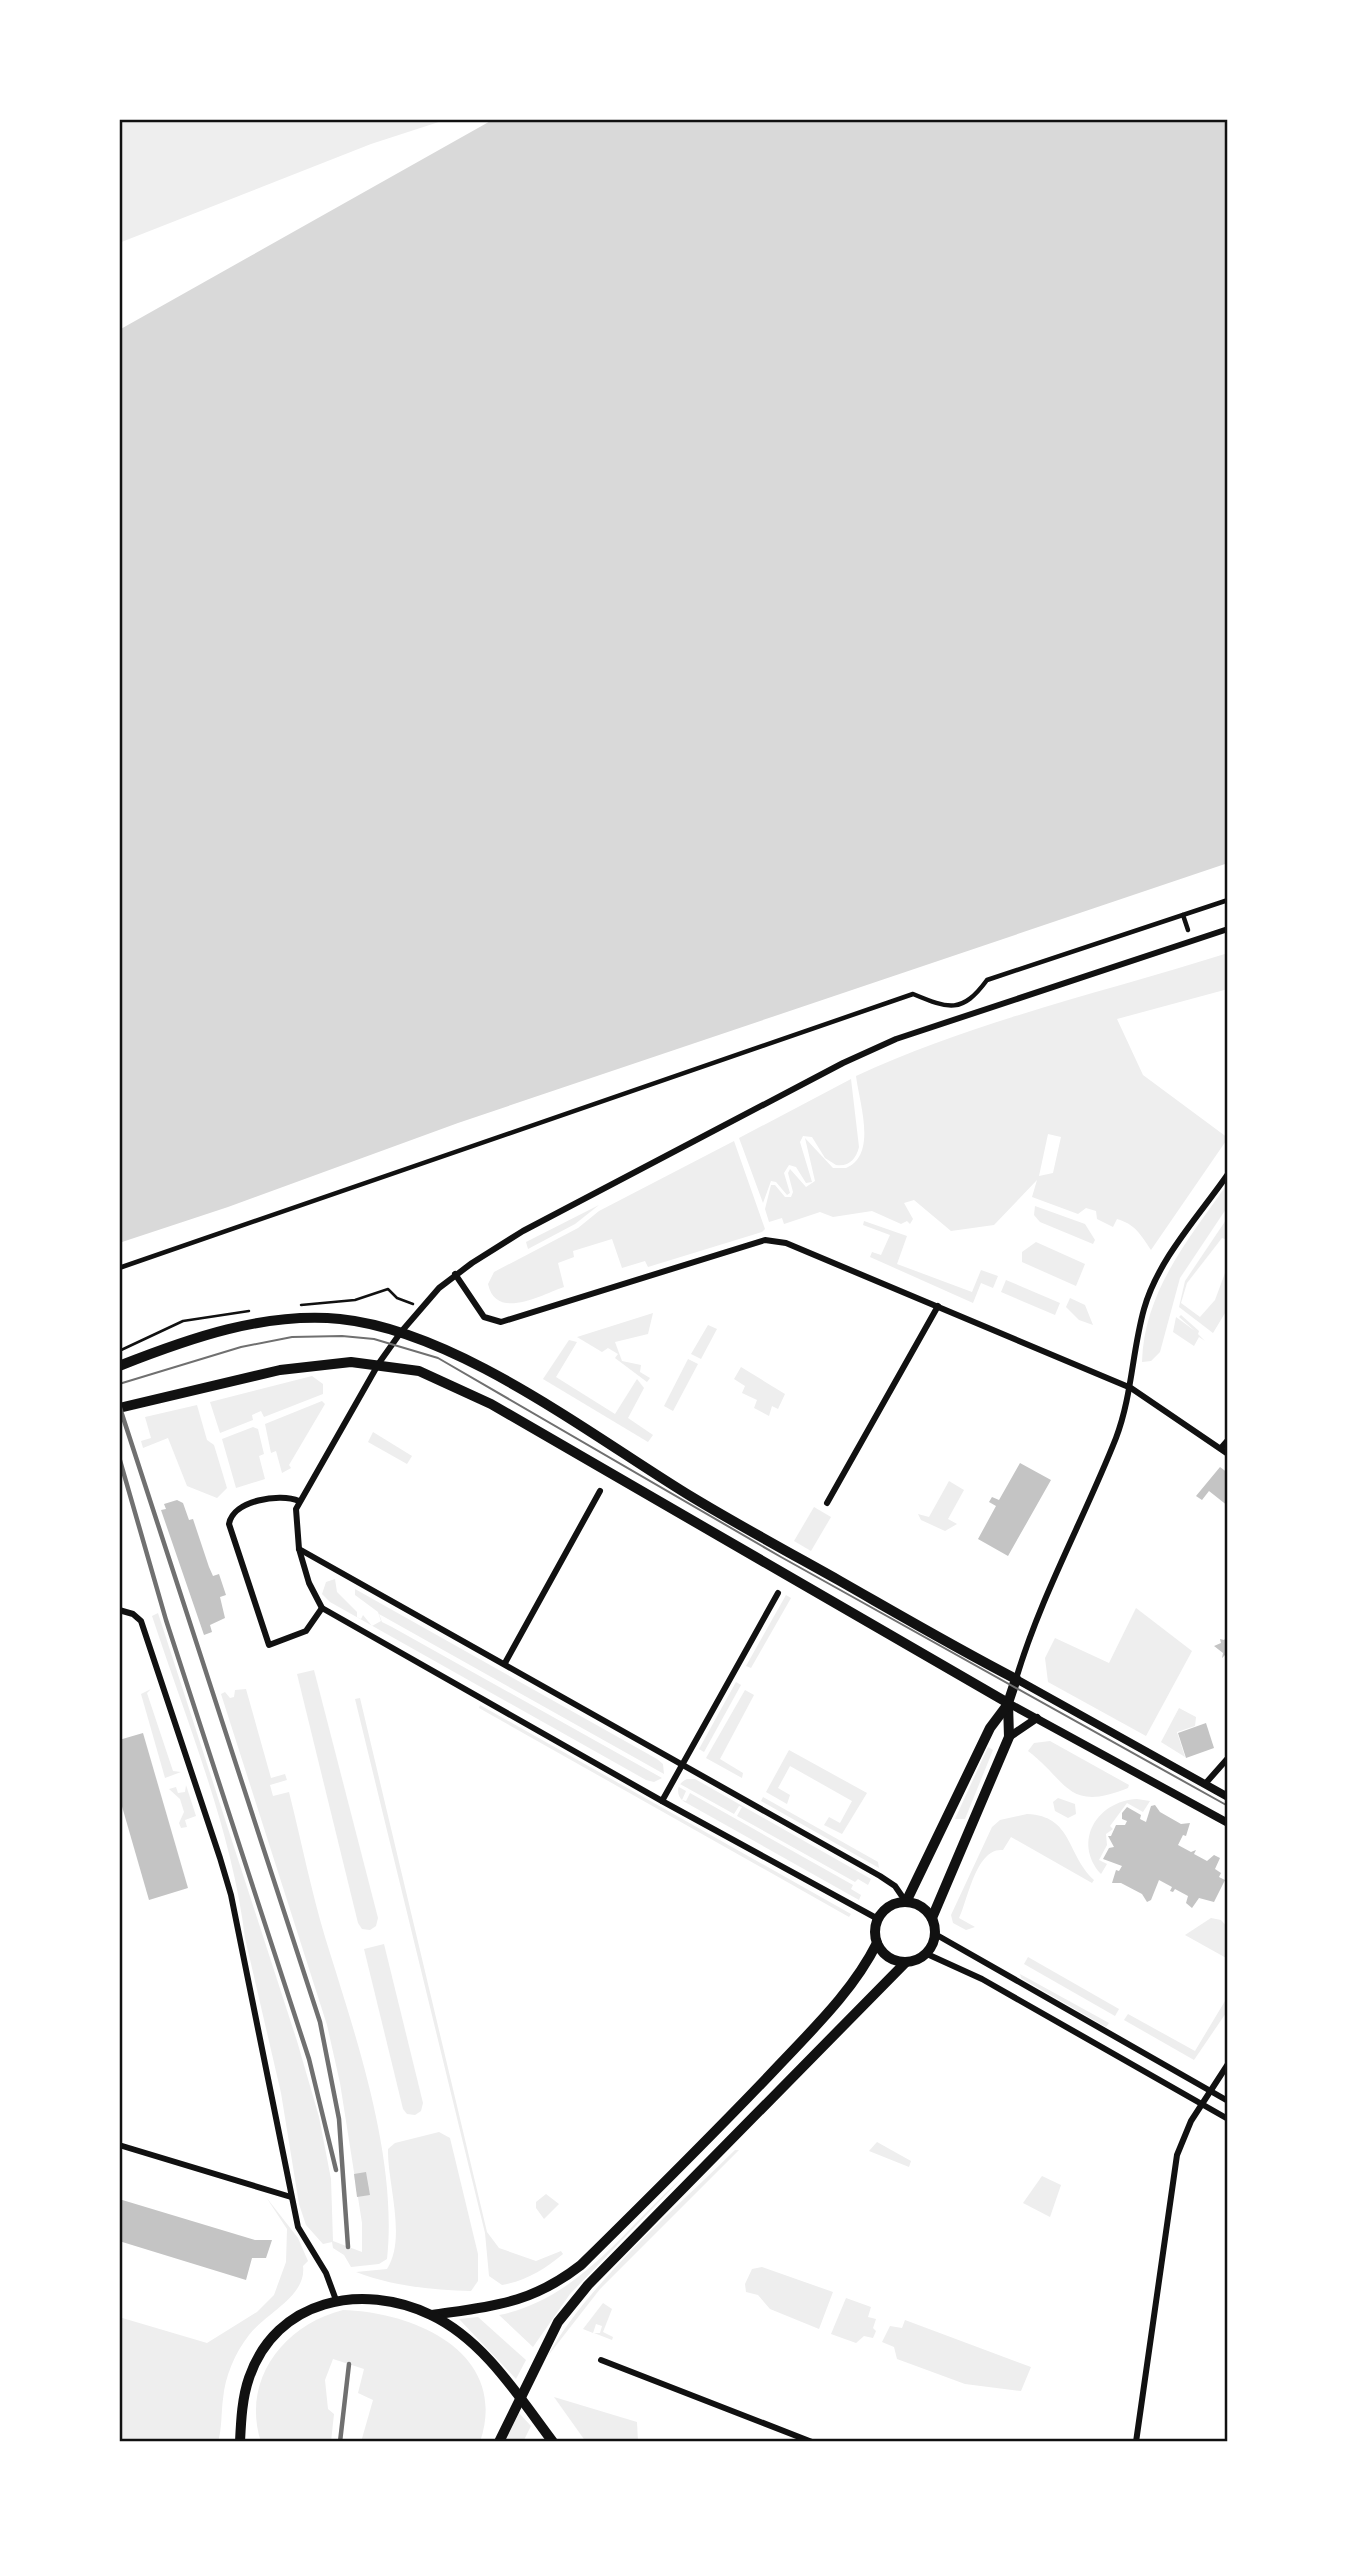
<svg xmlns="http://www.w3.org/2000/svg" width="1347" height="2561" viewBox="0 0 1347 2561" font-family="'Roboto Serif',serif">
	<rect width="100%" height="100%" fill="#fff"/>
	<g fill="#eee" fill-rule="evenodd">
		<path d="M119,119H448L371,144L119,243Z"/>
		<path d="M1228,953V989L1117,1019L1143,1075L1228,1138L1151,1250C1141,1235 1135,1224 1117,1219L1113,1227L1097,1219L1096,1211L1086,1208L1078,1214L1032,1197L1037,1180L994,1225L951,1231L914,1200L904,1203L913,1219L910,1224L907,1221L901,1224L872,1211L833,1217L820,1212L784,1224L782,1218L769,1222L765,1209L771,1185H775L785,1197H791L793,1192L788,1173L790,1169L806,1187L815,1181L805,1138L833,1168H846C878,1155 859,1102 856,1076C974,1021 1105,992 1228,953ZM1048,1134L1061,1137L1053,1173L1039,1176Z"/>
		<path d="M851,1079L859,1147C856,1159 849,1167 836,1165L825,1158L812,1137L803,1136L800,1142L812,1182L806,1183L796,1167L789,1165L784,1173L790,1193L787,1195L776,1182L771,1181L763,1203L739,1138Z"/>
		<path d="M734,1141L765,1229L762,1232L648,1267L645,1261L622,1268L612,1239L573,1251L574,1257L558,1263L564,1287C541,1295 496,1321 488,1284L494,1272L578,1228L599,1211Z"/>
		<path d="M1228,1183V1206L1180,1278L1160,1352L1151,1361L1142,1362C1144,1291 1189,1239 1228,1183Z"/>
		<path d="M599,1205L575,1224L528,1249L526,1242Z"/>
		<path d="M1035,1206L1085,1224L1095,1240L1093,1244L1040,1222L1034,1215Z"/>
		<path d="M1228,1217V1240L1222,1238L1187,1283L1181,1303L1200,1317L1215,1300L1225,1273L1228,1276L1225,1298L1228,1308L1213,1333L1179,1307L1185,1281Z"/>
		<path d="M864,1221L907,1236L897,1264L972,1292L981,1270L998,1276L993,1288L981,1283L973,1303L870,1257L872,1252L881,1255L890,1235L863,1225Z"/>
		<path d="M1036,1242L1085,1264L1076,1286L1022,1262V1252Z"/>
		<path d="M1006,1280L1060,1303L1055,1315L1001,1292Z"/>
		<path d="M1070,1298L1085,1305L1093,1325L1079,1320L1066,1307Z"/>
		<path d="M653,1313L648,1334L615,1342L622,1361L641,1365L640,1372L650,1378L647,1382L615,1358L618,1354L608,1348L602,1352L577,1337Z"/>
		<path d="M1181,1315L1199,1331L1198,1334L1205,1341L1199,1337L1194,1346L1173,1332L1176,1317L1195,1331L1179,1317Z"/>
		<path d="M708,1325L717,1329L701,1359L691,1354Z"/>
		<path d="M569,1340L577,1342L556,1377L615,1414L637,1379L644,1388L628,1418L653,1435L648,1442L543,1379Z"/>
		<path d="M688,1359L698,1364L673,1411L664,1406Z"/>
		<path d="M741,1367L785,1394L778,1409L772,1406L769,1416L754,1408L757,1400L742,1393L745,1386L734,1379Z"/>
		<path d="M312,1376L323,1384V1394L264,1417L261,1411L252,1415L253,1420L220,1433L210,1402Z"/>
		<path d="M322,1401L325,1404L289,1465L291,1468L282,1473L276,1451L271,1453L265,1424Z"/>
		<path d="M197,1405L207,1440L214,1445L227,1488L217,1498L187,1486L168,1438L143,1448L141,1441L151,1438L145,1417Z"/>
		<path d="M253,1427L258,1429L264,1454L259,1456L265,1479L236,1488L222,1439Z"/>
		<path d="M373,1432L412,1456L407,1464L368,1442Z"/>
		<path d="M949,1481L964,1490L948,1519L957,1524L945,1531L921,1520L918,1514L929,1517Z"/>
		<path d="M814,1507L831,1517L811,1551L794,1541Z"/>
		<path d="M335,1579L337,1592L357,1612V1617L361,1619L363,1615L372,1626L381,1621L378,1612L355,1595V1589L657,1759L663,1764L664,1774L379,1614L382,1622L392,1627L662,1778L654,1782L646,1780L330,1602L322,1594L326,1582Z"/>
		<path d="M786,1595L791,1598L751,1668L746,1666Z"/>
		<path d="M1136,1608L1192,1651L1146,1736L1048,1682L1045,1658L1055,1638L1109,1663Z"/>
		<path d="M158,1613L297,2041L319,2117L331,2179L333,2241L362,2252V2223L340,2083L327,2025L221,1694L225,1692L230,1698L234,1697L235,1690L246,1689L271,1778L285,1774L287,1780L270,1785L273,1796L289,1792C301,1840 311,1890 325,1937C355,2034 398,2157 387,2259L379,2264L351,2267L344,2255L333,2248L332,2242L323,2244L306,2225L299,2204L281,2093L245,1938C232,1830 186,1720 152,1616Z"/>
		<path d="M314,1670L378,1918L376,1926L370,1930L362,1929L358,1923L297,1674Z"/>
		<path d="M736,1682L741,1685L704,1752L699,1749Z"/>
		<path d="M151,1689L147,1693L173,1771L181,1772L165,1778L141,1694Z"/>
		<path d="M745,1690L754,1695L720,1759L743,1773L742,1778L706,1758Z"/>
		<path d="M360,1698L487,2232L499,2248L536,2261L561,2251L563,2254C545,2269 526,2281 502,2285L489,2276L485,2233L355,1699Z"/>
		<path d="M480,1705L851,1914L849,1917L479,1708Z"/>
		<path d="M1179,1708L1196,1717L1195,1726L1177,1732L1185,1757L1161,1742Z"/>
		<path d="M1050,1741L1129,1785L1128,1788C1067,1813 1068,1781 1028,1751L1034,1743Z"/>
		<path d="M988,1747L993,1750L965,1819H955Z"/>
		<path d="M789,1750L867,1793L842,1834L824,1825L829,1817L840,1823L852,1801L790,1766L778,1788L790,1795L787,1804L766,1792Z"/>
		<path d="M687,1779H695L871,1879L868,1885L858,1879L855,1882L737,1816L742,1807L739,1806L734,1814L680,1784L679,1787L686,1791L682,1800L686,1801L690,1793L853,1885L851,1889L861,1895L859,1900L683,1801C675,1794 677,1783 687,1779Z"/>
		<path d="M186,1785L196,1816L185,1820L187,1827L181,1828L179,1823L184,1812L180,1799L169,1789L176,1787L178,1793L185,1792Z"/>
		<path d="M763,1797L878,1862L879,1868L761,1801Z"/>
		<path d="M1058,1798L1075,1804L1076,1814L1068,1818L1055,1811L1053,1802Z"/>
		<path d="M1137,1799L1150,1801L1143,1812L1127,1803L1110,1826L1113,1829L1106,1834L1107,1845L1099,1860L1107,1864L1101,1874C1072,1842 1097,1801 1137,1799Z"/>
		<path d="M1027,1814C1073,1816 1066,1854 1094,1880L1092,1883L1011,1837L1003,1850C976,1847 968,1900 959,1918L975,1927L966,1930L953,1923L951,1915L992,1827L1000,1820Z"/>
		<path d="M1211,1918L1221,1920L1228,1928V1959L1185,1935Z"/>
		<path d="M384,1944L423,2103L421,2111L415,2115L407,2114L403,2109L364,1949Z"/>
		<path d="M1028,1957L1119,2009L1115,2016L1024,1964Z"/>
		<path d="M1020,1974L1109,2023L1106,2027L1021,1978Z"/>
		<path d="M1228,1996V2010L1194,2060L1124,2020L1128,2014L1195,2051Z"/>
		<path d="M439,2132L450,2138L478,2254V2281L471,2291C432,2290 392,2286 356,2272L387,2269C407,2238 387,2182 388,2149L395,2143Z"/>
		<path d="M877,2142L911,2161L909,2167L869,2151Z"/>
		<path d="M735,2150H739L600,2289L547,2357C590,2281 672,2212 735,2150Z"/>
		<path d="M1042,2176L1061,2185L1050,2217L1023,2203Z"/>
		<path d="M682,2178L570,2294L533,2347L499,2315C579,2299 624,2229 682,2178Z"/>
		<path d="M546,2194L559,2204L544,2219L536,2208V2202Z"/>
		<path d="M266,2197L298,2238L308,2261L303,2266C307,2296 266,2313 249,2335C235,2353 225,2376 223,2399C221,2414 222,2428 218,2442L119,2440V2317L207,2343L257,2312L274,2295L286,2262L287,2229Z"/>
		<path d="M762,2267L833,2292L819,2329L770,2309L758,2295L746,2292L745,2284L752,2269Z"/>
		<path d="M846,2298L871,2307L868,2317L876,2319L873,2328L876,2331L873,2338L864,2336L856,2343L831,2334Z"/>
		<path d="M603,2303L612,2309L603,2332L613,2337L612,2340L594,2333H600L602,2326L596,2324L593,2333L583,2329Z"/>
		<path d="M343,2310C415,2312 510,2353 480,2442H361L373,2400L358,2393L364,2369L333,2359L325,2380L328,2409L334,2414L331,2442H261C241,2381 283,2325 343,2310Z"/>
		<path d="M478,2317L526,2360L516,2379L459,2319Z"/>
		<path d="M905,2320L1031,2367L1021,2391L965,2384L897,2359L894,2347L882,2342L890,2326L902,2328Z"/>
		<path d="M554,2397L637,2422L638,2442H586Z"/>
		<path d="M519,2413L531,2426L523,2442H505Z"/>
	</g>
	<path fill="#d9d9d9" d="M494,119H1228V863L458,1123L228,1207L119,1243V330Z"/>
	<g fill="#c4c4c4">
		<path d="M1020,1463L1051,1480L1008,1556L978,1539L996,1506L989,1502L992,1497L999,1500Z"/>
		<path d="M1220,1467L1228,1473V1506L1209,1491L1202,1500L1196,1496Z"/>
		<path d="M177,1500L183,1503L189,1520L193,1519L209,1567L213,1576L219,1574L226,1595L220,1597L225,1618L210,1625L212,1632L204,1635L161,1510L166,1509L164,1504Z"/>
		<path d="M1228,1636V1658L1225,1655L1222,1658L1223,1653L1214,1646L1221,1643L1220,1639L1224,1640Z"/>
		<path d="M1206,1723L1214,1748L1186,1758L1178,1733Z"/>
		<path d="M143,1733L188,1888L149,1900L119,1796V1740Z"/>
		<path d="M1155,1805L1160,1812L1181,1824L1190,1823L1186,1836L1183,1835L1178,1845L1191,1852L1196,1850L1194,1854L1207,1861L1214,1855L1220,1858L1215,1869L1221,1873L1219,1877L1225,1880L1214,1902L1199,1898L1192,1908L1186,1903L1188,1896L1175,1889L1173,1892L1170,1891L1172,1887L1159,1880L1151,1900L1147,1902L1142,1894L1121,1883H1112L1116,1870L1119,1871L1122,1866L1103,1859L1109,1848L1114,1847L1108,1836H1111L1116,1825H1125L1127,1821L1122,1819V1813L1127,1807L1141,1815L1140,1819L1146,1822L1151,1806Z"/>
		<path d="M366,2172L370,2195L357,2197L354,2174Z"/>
		<path d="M119,2199L255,2240H272L266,2258H252L246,2280L119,2241Z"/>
	</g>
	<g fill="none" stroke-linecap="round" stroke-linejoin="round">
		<g stroke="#111" stroke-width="2.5">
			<path d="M301,1305L355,1300L388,1289L397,1298L413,1304"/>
			<path d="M119,1351L183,1321L249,1311"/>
		</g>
		<g stroke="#111" stroke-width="4.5">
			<path d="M1183,915L1188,930"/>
			<path d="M119,1268L913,994C949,1009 962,1014 987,980L1228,900"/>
		</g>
		<g stroke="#111" stroke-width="6">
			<path d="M455,1274L484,1317L501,1322L765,1240L786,1243L1131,1388L1228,1454"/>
			<path d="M1221,1448L1228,1440"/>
			<path d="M299,1501C280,1493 233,1500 229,1524L269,1645L306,1631L322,1608"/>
			<path d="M827,1503L938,1306"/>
			<path d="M299,1549L880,1876L895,1886L906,1902"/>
			<path d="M119,1610L133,1614L141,1621L220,1858L231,1895L298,2227L326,2273L336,2300"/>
			<path d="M505,1663L600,1491"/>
			<path d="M1016,1679C1041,1595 1084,1519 1116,1438C1132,1396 1132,1352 1144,1309C1158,1259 1199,1216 1228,1174"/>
			<path d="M1205,1784L1228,1758"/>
			<path d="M662,1801L778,1593"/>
			<path d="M878,1919L662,1801L322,1608L309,1583L299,1549L296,1509L379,1363L401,1332L439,1288L472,1263L523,1231L843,1063L896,1039L1228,929"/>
			<path d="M935,1934L1228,2101"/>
			<path d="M927,1954L982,1979L1228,2119"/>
			<path d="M119,2145L291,2197"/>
			<path d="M601,2360L812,2442"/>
			<path d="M1136,2442L1177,2155L1191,2121L1228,2064"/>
		</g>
		<g stroke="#111" stroke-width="8">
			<path d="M1016,1679L1228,1797"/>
			<path d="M1008,1703L1228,1823"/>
			<path d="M1009,1737L1037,1718"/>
		</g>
		<g stroke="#111" stroke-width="10">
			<path d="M119,1366C190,1338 263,1312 340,1319C457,1331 592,1436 692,1497C740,1526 790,1553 840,1581C898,1614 956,1648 1016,1679L1008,1703L1009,1737L932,1918"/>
			<path d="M119,1408L280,1370L351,1362L419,1371L491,1404L1008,1703"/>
			<path d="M906,1902L990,1728L1008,1704"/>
			<circle cx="905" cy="1932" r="30"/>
			<path d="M432,2315C493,2306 531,2304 581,2265C649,2198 716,2132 781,2063C816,2026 854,1989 877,1943"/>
			<path d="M240,2442C241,2421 242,2398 249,2378C276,2299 362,2282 431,2315C484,2340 519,2397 553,2442"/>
			<path d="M499,2442L558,2322L588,2285L906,1962"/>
		</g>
		<path stroke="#707070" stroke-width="2" d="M119,1384L241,1347L292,1337L342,1336L374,1339L438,1358L781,1557L1228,1806"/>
		<g stroke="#707070" stroke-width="4.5">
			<path d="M119,1405L320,2022L339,2119L348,2247"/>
			<path d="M119,1457L166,1620L309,2059L336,2170"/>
			<path d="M340,2442L349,2364"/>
		</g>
	</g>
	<rect width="1347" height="2561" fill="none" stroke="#ffffff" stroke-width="242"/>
	<rect x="121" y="121" width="1105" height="2319" fill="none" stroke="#111" stroke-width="2.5"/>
</svg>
